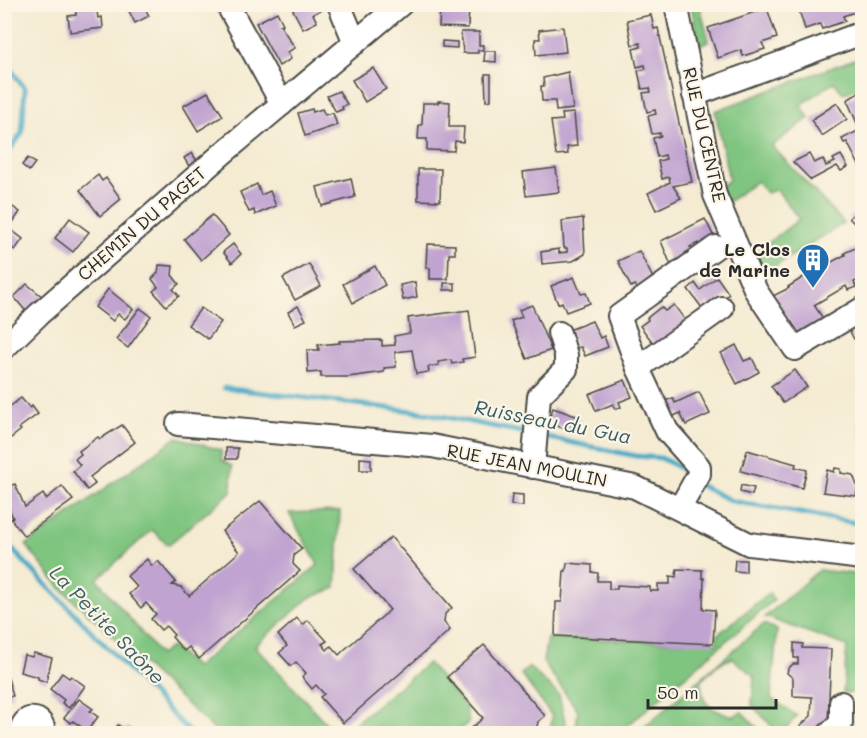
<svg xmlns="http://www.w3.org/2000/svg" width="867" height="738" viewBox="0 0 867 738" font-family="Mali,sans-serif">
	<rect width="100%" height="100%" fill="#fcf5e5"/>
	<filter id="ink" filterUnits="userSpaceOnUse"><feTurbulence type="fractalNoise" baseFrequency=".0167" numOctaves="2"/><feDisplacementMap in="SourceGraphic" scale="12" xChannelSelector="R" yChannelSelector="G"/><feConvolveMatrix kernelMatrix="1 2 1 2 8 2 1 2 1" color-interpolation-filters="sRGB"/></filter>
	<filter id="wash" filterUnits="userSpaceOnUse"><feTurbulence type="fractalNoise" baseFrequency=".008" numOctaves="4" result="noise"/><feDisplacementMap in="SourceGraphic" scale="24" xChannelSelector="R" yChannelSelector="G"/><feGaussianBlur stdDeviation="1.35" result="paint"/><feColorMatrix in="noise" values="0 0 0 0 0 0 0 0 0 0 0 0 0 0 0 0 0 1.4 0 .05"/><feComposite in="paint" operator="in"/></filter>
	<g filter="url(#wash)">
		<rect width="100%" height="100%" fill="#f4ebd2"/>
		<g fill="#7fc580" stroke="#557856" stroke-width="1.5">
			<path d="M691,5H707L700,7L709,41L699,46Z"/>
			<path d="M862,56V88L843,93L834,82L801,105L809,118L772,146L844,223L758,277L749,258L799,219L777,190L766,193L757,181L725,204L720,187L729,180L715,111Z"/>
			<path d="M177,437L221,450L222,461L232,466L231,492L168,545L152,530L97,579L160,655L171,647L196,667L318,565L289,513L340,511L336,588L309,598L255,646L335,733H218L60,588L26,545Z"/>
			<path d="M819,570L862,575V732L855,733L857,693H843L847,646L765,617Z"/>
			<path d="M769,593L774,600L619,733H575L578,711L543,662L547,638L717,643V635Z"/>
			<path d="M764,624L777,630L771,698L797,716L782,733H778L752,705L754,676L732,658L717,665L701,681C702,707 710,709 733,716L742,712L762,733L716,734L642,729Z"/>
			<path d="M428,663L465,706L469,722L456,733H385L379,726L369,733H343Z"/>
			<path d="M529,667L559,695L566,726L564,733H550L552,716L521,674Z"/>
		</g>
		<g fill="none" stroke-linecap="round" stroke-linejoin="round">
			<g stroke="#47aac6" stroke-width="5">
				<path d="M4,60L25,89L22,133L4,158"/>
				<path d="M224,388L421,412L531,434"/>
				<path d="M540,436L636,456L661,458L680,468L690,477"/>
				<path d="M699,485L732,501L862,524"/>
				<path d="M4,536L8,545L191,734"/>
			</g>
		</g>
		<g id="blocks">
			<g fill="#c0a3d0">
				<path d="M75,4H96L98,18L102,17L103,28L70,32L68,16L76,15Z"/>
				<path d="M132,4H143L149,16L135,23L127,7Z"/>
				<path d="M300,4H321L323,9L313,14L317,22L303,29L293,10Z"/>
				<path d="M797,4H856L858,11L843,16L845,21L822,29L820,24L805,29Z"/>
				<path d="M440,5L469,6L468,28L439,27Z"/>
				<path d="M767,8L777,38L762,43L765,49L743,56L741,50L718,58L708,28Z"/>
				<path d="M277,12L283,24L280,25L295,48L287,52L291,59L279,66L256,23Z"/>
				<path d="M651,15L654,29L658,28L692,182L673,186L681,198L656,210L648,193L670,182L669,177L662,179L658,161L666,159L665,155L657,157L653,138L661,136L660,133L652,134L648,116L656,114L655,110L647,112L643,93L651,92L650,88L642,89L638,71L646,69L645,65L637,67L633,49L641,47L640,43L632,45L627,20Z"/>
				<path d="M563,27L566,52L536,55L535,39H540L539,30Z"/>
				<path d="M461,32H479V45H483V50H478V53H463Z"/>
				<path d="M442,41L457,42V48L442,47Z"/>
				<path d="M485,51H496V62L484,61Z"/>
				<path d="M373,68L386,89L365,102L352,80Z"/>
				<path d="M568,72L573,109L556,111L555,101H542L541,86H544L543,78Z"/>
				<path d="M485,74H491V100L486,101Z"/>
				<path d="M339,91L347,104L342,107L343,109L336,112L327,96Z"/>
				<path d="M208,92L223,116L198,131L183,106Z"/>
				<path d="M860,92L862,98V171L847,142L844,143L842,139L860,130L847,100Z"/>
				<path d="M438,101L450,102L449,127H464L463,142L455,141L454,151L427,150V139H418L419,125H422L423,103H438Z"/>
				<path d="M837,103L847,119L822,136L811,120Z"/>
				<path d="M312,109L313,112L322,109L325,115L333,113L337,125L305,136L298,113Z"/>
				<path d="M574,113L577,146L567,147L568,154L556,155L551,121L563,120L562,114Z"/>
				<path d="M192,153L200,166L192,171L184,158Z"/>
				<path d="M809,154L814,163L823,159L826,166L835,162L833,159L841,155L848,167L841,171L837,166L811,180L793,162Z"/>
				<path d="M28,158L35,163L29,171L22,165Z"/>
				<path d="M556,168L559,192L526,196L523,172Z"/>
				<path d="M418,169H441L440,201L418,200Z"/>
				<path d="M98,175L102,181L106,178L121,199L100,216L80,190Z"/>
				<path d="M351,178L355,197L322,206L317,187Z"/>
				<path d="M257,184L261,195L270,191L276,206L255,215L254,210L249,212L240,192Z"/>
				<path d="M4,201L20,212L9,228L23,239L15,250L4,243Z"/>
				<path d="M862,203V221L857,226L849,218L861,208L859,206Z"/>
				<path d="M212,215L229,235L201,260L184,239Z"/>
				<path d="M70,218L89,232L73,252L55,238Z"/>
				<path d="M583,218L585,254L573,261L542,264L541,252L559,249V253L567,252V248H564L562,221Z"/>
				<path d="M705,219L715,239L699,246L698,243L690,247L692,249L685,253L686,256L670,263L661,241Z"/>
				<path d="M233,244L241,254L232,263L223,252Z"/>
				<path d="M427,244L455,245V254H449L448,279H430V268H426Z"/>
				<path d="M862,245V278L854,282L856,287L848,290L846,286L814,305L824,320L799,336L773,296L789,288L788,287L827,262L828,264L845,255L844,253Z"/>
				<path d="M639,251L656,284L639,292L635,285L631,287L618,261Z"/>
				<path d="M309,264L321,286L295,300L283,278Z"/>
				<path d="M159,265L173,266L172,275L179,284L173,289L179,296L166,306L153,291L158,287L152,279L158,273Z"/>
				<path d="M375,266L385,285L353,303L343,284Z"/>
				<path d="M574,277L581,294L586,293L590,303L566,312L562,302L558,304L551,286Z"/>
				<path d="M717,277L729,294L712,307L709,303L702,308L688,289L695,283L700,290Z"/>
				<path d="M415,282L417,297L403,300L400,285Z"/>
				<rect x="444" y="283" width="11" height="7"/>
				<path d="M27,284L44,298L28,314L14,297Z"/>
				<path d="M108,289L133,309L125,319L118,314L113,321L95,307Z"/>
				<path d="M532,305L551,350L527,359L511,321L522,317L519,310Z"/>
				<path d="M674,305L689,325L654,344L640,326L648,320L647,318L661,307L665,311Z"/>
				<path d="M298,306L306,320L295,325L288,312Z"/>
				<path d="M140,308L151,316L128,348L116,339Z"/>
				<path d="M201,308L221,322L208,339L188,325Z"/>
				<path d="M469,310L475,357L462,359L463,362L452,364L451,360L438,362L439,365L428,367L429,372L416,374L412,350L395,352L396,367L384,368V372L348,377H321V372L308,373L307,350H319L318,345L340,343L339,341L382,340V346L395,345L394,336L410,333L408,318Z"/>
				<path d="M862,317V335L854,339L846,324Z"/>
				<path d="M592,321L600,338L604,336L608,347L585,356L581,347L576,348L569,330Z"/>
				<path d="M736,345L744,361L752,358L759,372L737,384L721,353Z"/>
				<path d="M795,370L807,387L783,403L771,386Z"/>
				<path d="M625,380L632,397L619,402L621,407L615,409L613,404L596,411L589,394Z"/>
				<path d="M699,392L710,414L686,425L680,413L672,417L665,401L673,398L675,403Z"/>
				<path d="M21,398L30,408L32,406L38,414L19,428L21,430L11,438L4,430V427L8,424L4,426V411Z"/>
				<path d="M862,406V441L858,423L861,422L858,407Z"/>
				<path d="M553,408L579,417L574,432L548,423Z"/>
				<path d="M122,425L135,442L90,477L95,484L87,490L73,471L80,465L75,459L81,454L79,451L98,437L100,439Z"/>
				<path d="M226,448H238L237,459H226Z"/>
				<path d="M747,450L796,464L795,467L807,470L802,488L741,471Z"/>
				<path d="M360,458L371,459V470H360Z"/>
				<path d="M835,468L841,469V473L853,475L858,488L856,496L823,492L827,470L834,472Z"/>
				<path d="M15,484L25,507L43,494L46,499L62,486L73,500L24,536L11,519L13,518L5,499V488Z"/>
				<path d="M741,485L754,488L752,495L740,492Z"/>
				<path d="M512,494L523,495V506L511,505Z"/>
				<path d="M260,501L302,549L294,555L293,564L300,571L199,659L189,647L184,651L172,637L174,635L166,626L161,630L151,619L156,614L146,603L141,608L129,594L137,587L127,576L147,559L152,566L158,561L176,582L172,585L181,587L189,596L239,552L222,531Z"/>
				<path d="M391,537L452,608L445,614L444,622L450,630L343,723L320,697L324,694L316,685L312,689L302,677L306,673L296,662L291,666L279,653L287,646L278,635L297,618L303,625L308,620L327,641L322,644L327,650L331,646L339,655L344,650L390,610L354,569Z"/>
				<path d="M735,560H746V572L734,571Z"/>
				<path d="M567,563L592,565V572L598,573L597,581H609V589H617V585L633,586L650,587V591H658V584H670V576L676,577L677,569L702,570V578H704L703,609L715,610L713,644L555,636L556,602H562L564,571H566Z"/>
				<path d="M794,643L803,644L802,648L831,649L828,723L817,734H806L800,726L811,716L812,697L793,696V678L787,673L788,669L793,664H798V658H794Z"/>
				<path d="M484,645L545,716L538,722L536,730L539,734H465L483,718L447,677Z"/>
				<path d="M34,653L52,658L46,682L38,679V677L20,672L24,655L32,657Z"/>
				<path d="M62,673L69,678L71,676L85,686L69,708L62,703L64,700L50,689Z"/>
				<path d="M8,678L13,696L4,698V679Z"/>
				<path d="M79,699L93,709L90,711L98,717L87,731L73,721L71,723L64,718Z"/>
				<path d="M118,725L125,730L127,727L137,734H112Z"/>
			</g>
		</g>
	</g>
	<g filter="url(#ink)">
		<use href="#blocks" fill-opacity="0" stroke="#494844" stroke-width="1.5"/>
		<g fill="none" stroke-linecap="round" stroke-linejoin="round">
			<g stroke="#494844" stroke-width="26">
				<g id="minor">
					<path d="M227,4L282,104"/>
					<path d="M339,4L355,43"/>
					<path d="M676,4L715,195L756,291L795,349L862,309"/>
					<path d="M694,95L862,33"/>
					<path d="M4,348L39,314L222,154L401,4"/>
					<path d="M638,368L722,308"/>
					<path d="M178,424L432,446L635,487L749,544L862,558"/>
					<path d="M533,467L539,396L566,369V355L559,333"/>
					<path d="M680,508L699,474V467L667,431L638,368L619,316L716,247"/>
					<path d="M21,734C21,713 45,714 44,734"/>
					<path d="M829,734L841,723V703"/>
				</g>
			</g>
			<use href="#minor" stroke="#fff" stroke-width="22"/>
		</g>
	</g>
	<defs>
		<g id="building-pin" transform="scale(1.725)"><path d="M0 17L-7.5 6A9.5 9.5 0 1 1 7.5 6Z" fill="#1f6fb2" stroke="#fcf5e5"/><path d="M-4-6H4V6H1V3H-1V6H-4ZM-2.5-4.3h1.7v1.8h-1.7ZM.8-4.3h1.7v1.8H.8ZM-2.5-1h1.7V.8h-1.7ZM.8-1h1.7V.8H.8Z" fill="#fff"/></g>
	</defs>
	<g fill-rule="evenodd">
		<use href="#building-pin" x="813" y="260"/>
	</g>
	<g text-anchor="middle" stroke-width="4.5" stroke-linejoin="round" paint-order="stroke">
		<g font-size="18" fill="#2b2b2b" stroke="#fcf5e5">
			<text transform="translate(704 135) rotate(77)" y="6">RUE DU CENTRE</text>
			<text transform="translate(142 224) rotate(-41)" y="6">CHEMIN DU PAGET</text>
			<text transform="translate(527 466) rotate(11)" y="6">RUE JEAN MOULIN</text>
		</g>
		<g font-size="18" font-weight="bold" fill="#2b2b2b" stroke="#fcf5e5" text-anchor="end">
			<text x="790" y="256">Le Clos<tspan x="790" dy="21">de Marine</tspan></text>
		</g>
		<g font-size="20" font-style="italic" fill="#365e69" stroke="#fcf5e5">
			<text transform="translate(553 422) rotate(11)" y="7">Ruisseau du Gua</text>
			<text transform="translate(107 625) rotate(46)" y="7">La Petite Saône</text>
		</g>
	</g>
	<rect width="867" height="738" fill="none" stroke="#fcf5e5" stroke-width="24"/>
	<path d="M648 699v9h128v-9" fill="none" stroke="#2b2b2b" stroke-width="3"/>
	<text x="657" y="699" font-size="18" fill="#2b2b2b" stroke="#fcf5e5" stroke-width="4.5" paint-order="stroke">50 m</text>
</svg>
